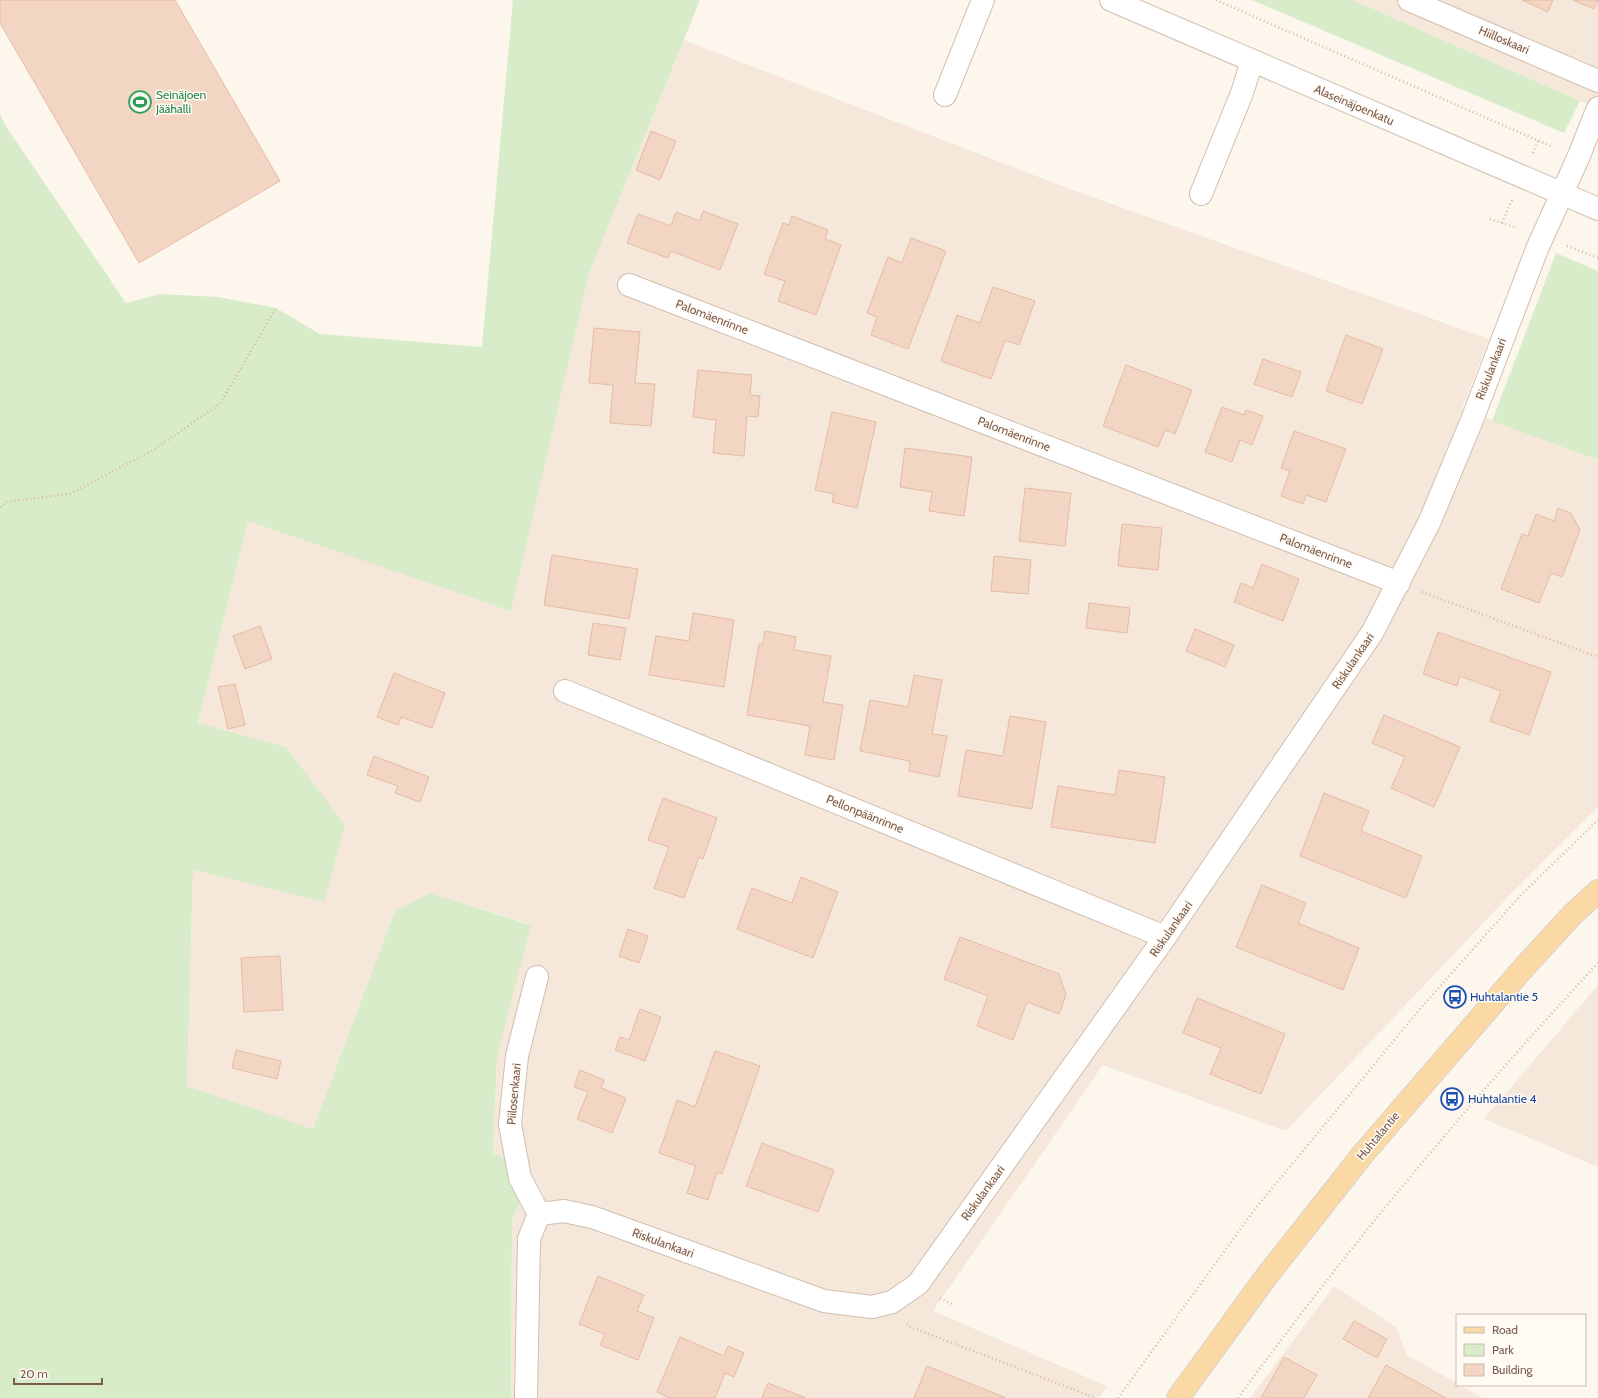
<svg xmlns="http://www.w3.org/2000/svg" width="1598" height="1398" viewBox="0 0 1598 1398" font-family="Cabin,sans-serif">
	<rect width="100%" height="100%" fill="#fdf6ec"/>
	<g fill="#f5e8da">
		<path d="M1353,0H1598V108L1580,101Z"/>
		<path d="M684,40L1070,189L1489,339L1462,409L1598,460V807L1507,898L1286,1131L1103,1065L933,1311L1107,1386L1099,1398H511L512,1220L533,1172L493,1153L497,1057L530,924L430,893L395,911L313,1129L187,1086L193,870L324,902L286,747L198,724L248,520L511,610L589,274Z"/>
		<path d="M1598,985V1167L1484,1119Z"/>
		<path d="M1334,1286L1396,1327L1407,1355L1457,1383V1385H1460L1483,1398H1250Z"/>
	</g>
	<g fill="#d8ecc9">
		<path d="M513,0H700L589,274L511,611L248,521L198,723L286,747L345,825L324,902L193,870L187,1086L313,1129L395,911L430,893L531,925L497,1057L493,1153L533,1172L512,1220L511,1398H0V114L7,128L126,303L160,294L218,297L276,308L320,334L482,347Z"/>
		<path d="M1252,0H1353L1580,101L1564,133Z"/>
		<path d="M1556,253L1598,271V460L1492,421Z"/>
	</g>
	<g fill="#f3d5c3" stroke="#e6bba3">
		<path d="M0,0H175L280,181L139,263L0,23Z"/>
		<path d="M1522,0H1553L1548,12Z"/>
		<path d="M1573,0H1598L1594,9Z"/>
		<path d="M651,131L676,141L660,180L636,170Z"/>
		<path d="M703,211L738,224L720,270L671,251L668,258L627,243L638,214L671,226L676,212L700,221Z"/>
		<path d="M792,216L828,230L825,239L841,245L816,315L778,301L785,281L764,274L783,223L789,225Z"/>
		<path d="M911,238L946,251L908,349L871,335L877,317L867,313L888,257L902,263Z"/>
		<path d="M993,287L1035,301L1019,345L1005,340L991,379L941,361L957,315L980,323Z"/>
		<path d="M594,328L640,332L635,383L655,384L651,426L610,423L613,385L589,383Z"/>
		<path d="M1346,335L1383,349L1362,404L1326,391Z"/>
		<path d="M1263,359L1301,372L1292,397L1254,384Z"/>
		<path d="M1126,365L1192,390L1175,434L1165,430L1158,447L1103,426Z"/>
		<path d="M698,370L752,375L750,395L760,396L758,417L747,416L744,456L713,453L716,420L693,417Z"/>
		<path d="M1222,407L1244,415L1246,410L1263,416L1252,445L1240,440L1232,462L1205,452Z"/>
		<path d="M832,412L876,422L857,508L832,502L834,494L815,490Z"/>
		<path d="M1294,431L1346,449L1326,502L1306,495L1303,504L1281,496L1290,471L1281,468Z"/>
		<path d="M905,448L972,457L964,516L929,511L932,492L900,487Z"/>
		<path d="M1025,488L1071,493L1065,546L1019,541Z"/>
		<path d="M1558,508L1571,513L1580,530L1562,577L1551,573L1539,603L1501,589L1522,534L1528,536L1536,514L1554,521Z"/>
		<path d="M1122,524L1162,528L1158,570L1118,566Z"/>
		<path d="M552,555L638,569L629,619L544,605Z"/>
		<path d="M994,556L1031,560L1028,594L991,591Z"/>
		<path d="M1262,564L1299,579L1283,621L1234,602L1241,583L1253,588Z"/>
		<path d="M1089,603L1130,608L1127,633L1086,628Z"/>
		<path d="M693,613L734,620L724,687L649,675L656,636L689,641Z"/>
		<path d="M593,623L626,628L620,660L588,655Z"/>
		<path d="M260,626L272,659L245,669L233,636Z"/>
		<path d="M1195,629L1234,645L1225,667L1186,651Z"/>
		<path d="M765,631L796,637L794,650L831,656L823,702L843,705L834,760L805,755L810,726L747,715L759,644H763Z"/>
		<path d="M1438,632L1551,672L1529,735L1490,721L1501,691L1460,676L1457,686L1423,674Z"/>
		<path d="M394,673L445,693L432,728L401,717L398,725L377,717Z"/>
		<path d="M914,675L942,680L932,734L947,736L939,777L909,771L910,761L860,751L870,700L908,707Z"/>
		<path d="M235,684L245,725L228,729L218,687Z"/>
		<path d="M1384,715L1460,747L1434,807L1391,788L1405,757L1372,743Z"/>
		<path d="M1010,716L1046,722L1032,809L958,796L966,750L1003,756Z"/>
		<path d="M374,756L429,777L420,802L395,793L398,786L367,775Z"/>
		<path d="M1119,770L1165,777L1155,843L1051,827L1058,786L1115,795Z"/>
		<path d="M1324,793L1369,811L1361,831L1422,856L1406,898L1300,856Z"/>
		<path d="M663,798L717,818L703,859L699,857L684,898L654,888L669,847L648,840Z"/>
		<path d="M801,877L838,892L813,958L737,929L752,888L792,903Z"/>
		<path d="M1262,885L1306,903L1298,923L1359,948L1343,990L1236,947Z"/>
		<path d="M628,929L648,936L639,963L619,956Z"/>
		<path d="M960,937L1059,974L1066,995L1059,1014L1027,1002L1013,1040L977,1026L988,996L944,979Z"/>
		<path d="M280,956L283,1010L244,1012L241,958Z"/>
		<path d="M1197,998L1285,1034L1261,1094L1210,1074L1221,1048L1183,1033Z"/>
		<path d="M640,1009L661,1017L645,1061L615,1050L620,1037L629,1040Z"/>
		<path d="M236,1050L281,1061L277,1079L232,1068Z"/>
		<path d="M715,1051L760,1066L722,1174L717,1172L708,1200L687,1193L696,1166L659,1153L677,1100L695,1107Z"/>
		<path d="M580,1070L604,1080L601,1088L626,1098L612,1133L577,1119L588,1092L574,1087Z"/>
		<path d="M762,1143L834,1170L818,1212L746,1186Z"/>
		<path d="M598,1276L644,1295L637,1311L654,1318L638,1360L600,1345L605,1334L579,1324Z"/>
		<path d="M1354,1321L1387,1339L1377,1358L1343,1339Z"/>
		<path d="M680,1337L724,1356L728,1346L744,1353L734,1377L725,1373L715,1398H670L657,1392Z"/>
		<path d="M1284,1357L1317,1375L1304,1398H1261Z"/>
		<path d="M1386,1365L1446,1398H1368Z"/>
		<path d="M927,1366L1006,1398H914Z"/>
		<path d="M768,1383L806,1398H762Z"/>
	</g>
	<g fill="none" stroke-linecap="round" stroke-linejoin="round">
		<g stroke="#d1beb0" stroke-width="24">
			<g id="minor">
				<path d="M1111,0L1598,209"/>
				<path d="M1409,0L1598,81"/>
				<path d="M945,95L983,0"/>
				<path d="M1201,194L1242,93L1252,61"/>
				<path d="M629,285L1399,583"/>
				<path d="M565,691L1165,937"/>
				<path d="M539,1214L564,1211L592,1217L824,1301L872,1307L892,1302L918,1284L1165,937L1372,633L1429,523L1472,420L1537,249L1578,158L1598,108"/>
				<path d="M526,1398L529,1239L539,1214L520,1178L510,1124L517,1056L537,977"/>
			</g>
		</g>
		<g stroke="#dad1cd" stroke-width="24">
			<path id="major" d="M1178,1398L1266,1277L1363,1154L1519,973L1572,915L1598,891"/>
		</g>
		<g stroke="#d9b8a5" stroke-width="2.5" stroke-dasharray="1 3" stroke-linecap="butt">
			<path d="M1216,0L1553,147"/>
			<path d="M1533,153L1538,141"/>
			<path d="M1490,219L1517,228"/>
			<path d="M1502,223L1512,200"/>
			<path d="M1567,246L1598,258"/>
			<path d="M0,507L7,502L70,494L155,449L220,404L276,308"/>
			<path d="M1422,592L1598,657"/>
			<path d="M940,1298L952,1304"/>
			<path d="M907,1324L908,1326L1096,1398"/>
			<path d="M1118,1398L1255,1209L1420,1009L1521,895L1598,820"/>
			<path d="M1238,1398C1349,1246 1470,1101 1598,963"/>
		</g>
		<use href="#minor" stroke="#fff" stroke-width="22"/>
		<use href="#major" stroke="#fbd9a5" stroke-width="22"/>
	</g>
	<defs>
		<g id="stadium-ring" transform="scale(1.15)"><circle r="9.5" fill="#fffaf3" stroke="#2e9e5b" stroke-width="1.5"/><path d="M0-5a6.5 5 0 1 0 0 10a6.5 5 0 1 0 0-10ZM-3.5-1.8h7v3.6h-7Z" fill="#2e9e5b"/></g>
		<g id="bus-ring" transform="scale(1.15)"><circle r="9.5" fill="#fffaf3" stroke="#1a4fb4" stroke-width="1.5"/><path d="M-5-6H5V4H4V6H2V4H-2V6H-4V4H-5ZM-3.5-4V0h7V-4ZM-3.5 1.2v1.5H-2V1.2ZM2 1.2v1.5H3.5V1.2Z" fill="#1a4fb4"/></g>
	</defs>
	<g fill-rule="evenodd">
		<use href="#stadium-ring" x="140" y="102"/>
		<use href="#bus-ring" x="1455" y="997"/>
		<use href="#bus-ring" x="1452" y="1099"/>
	</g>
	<g text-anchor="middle" stroke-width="3" stroke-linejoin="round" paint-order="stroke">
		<g font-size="12" fill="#7a5c4d" stroke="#fffaf3">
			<text transform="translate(1504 40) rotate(23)" y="4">Hiilloskaari</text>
			<text transform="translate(1354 105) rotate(23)" y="4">Alaseinäjoenkatu</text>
			<text transform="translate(712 317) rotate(21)" y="4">Palomäenrinne</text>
			<text transform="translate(1491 369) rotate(-69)" y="4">Riskulankaari</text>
			<text transform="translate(1014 434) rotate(21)" y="4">Palomäenrinne</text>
			<text transform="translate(1316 551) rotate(21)" y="4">Palomäenrinne</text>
			<text transform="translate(1353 661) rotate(-56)" y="4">Riskulankaari</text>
			<text transform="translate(865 814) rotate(22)" y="4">Pellonpäänrinne</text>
			<text transform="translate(1171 929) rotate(-55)" y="4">Riskulankaari</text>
			<text transform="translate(514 1094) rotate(-85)" y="4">Piilosenkaari</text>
			<text transform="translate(1378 1136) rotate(-50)" y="4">Huhtalantie</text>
			<text transform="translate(983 1193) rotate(-54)" y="4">Riskulankaari</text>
			<text transform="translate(663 1243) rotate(20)" y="4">Riskulankaari</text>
		</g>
		<g font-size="12" fill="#27864d" stroke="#fffaf3" text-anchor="start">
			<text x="156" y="99">Seinäjoen<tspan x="156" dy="14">Jäähalli</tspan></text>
		</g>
		<g font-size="12" fill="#164399" stroke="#fffaf3" text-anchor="start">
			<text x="1470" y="1001">Huhtalantie 5</text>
			<text x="1468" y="1103">Huhtalantie 4</text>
		</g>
	</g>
	<rect x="1456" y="1314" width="130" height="72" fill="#fffaf3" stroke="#cabbb1"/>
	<rect x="1464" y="1327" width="20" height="6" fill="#fbd9a5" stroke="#cabbb1"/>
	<text x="1492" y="1334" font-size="12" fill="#7a5c4d">Road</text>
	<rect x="1464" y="1344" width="20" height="12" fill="#d8ecc9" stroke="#cabbb1"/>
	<text x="1492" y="1354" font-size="12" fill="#7a5c4d">Park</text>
	<rect x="1464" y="1364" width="20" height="12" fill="#f3d5c3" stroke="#cabbb1"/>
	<text x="1492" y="1374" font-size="12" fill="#7a5c4d">Building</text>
	<path d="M14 1378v6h88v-6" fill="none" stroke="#7a5c4d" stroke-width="2"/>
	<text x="20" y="1378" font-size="12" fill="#7a5c4d" stroke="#fffaf3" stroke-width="3" paint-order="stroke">20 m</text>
</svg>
